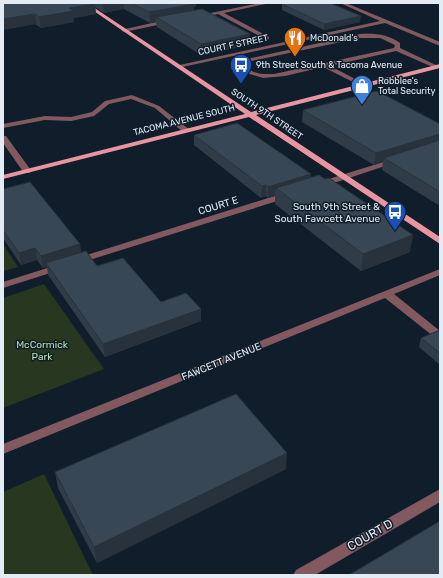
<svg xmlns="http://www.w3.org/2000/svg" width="443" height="578" viewBox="0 0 443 578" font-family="Rubik,sans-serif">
	<rect width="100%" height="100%" fill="#101e2b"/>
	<g fill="#273720">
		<path d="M3,244L18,267L3,271Z"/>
		<path d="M44,284L104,369L3,408V298Z"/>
		<path d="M44,474L93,575H3V492Z"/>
	</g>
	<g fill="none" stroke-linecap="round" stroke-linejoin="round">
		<g fill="#81595e" fill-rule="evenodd">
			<path d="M260,3H270L224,13L269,37V39L267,40L218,14L199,18L196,16Z"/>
			<path d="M340,3H346L440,42V46L385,23L178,68L175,66L380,21Z"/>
			<path d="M170,19L173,21L172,22L124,32L121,30Z"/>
			<path d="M360,34C375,33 388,34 400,43V48L440,67L435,68L396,51L330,66L365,84V86L363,87L323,67L285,76L263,78L246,73L239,65L243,60ZM360,38H380L395,45L394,48L274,74C262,74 253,75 245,65L247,62Z"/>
			<path d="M132,95L159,106L190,130L183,132L155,108L131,99L109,104L94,116L71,121L45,120L3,128V124L45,116L71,117L92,112L105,101Z"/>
			<path d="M3,136H6L30,169V173H24L3,143Z"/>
			<path d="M393,159H396L400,161L325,186H322L318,184L319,182Z"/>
			<path d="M287,192L290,193V197L80,263H74L72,261L74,259Z"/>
			<path d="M60,264L65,267L63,269L3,288V282Z"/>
			<path d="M440,269V275L394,294L440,331V337L433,336L385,298L3,454V444Z"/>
			<path d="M440,489V502L315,575H293L296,570Z"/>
		</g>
		<path fill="#e895a1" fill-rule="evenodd" d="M82,3H87L251,112L440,64V68L256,115L440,237V244L249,117L3,179V175L245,114Z"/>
	</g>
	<g fill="#303d49">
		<path d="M3,3H196V7H194V10L250,34V45L201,55L157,27L156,22L150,23L124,9L104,13L95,7L96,14L74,18V22L41,28Z"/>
		<path d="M282,4L360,22L324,30L282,10Z"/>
		<path d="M303,110L440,124V206L382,170L383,162L374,165L302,122Z"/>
		<path d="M194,135L310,178L410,252L361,271L275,204V196L268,198L266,196L261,198L194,145Z"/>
		<path d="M3,189L97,266L161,302L201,309V321L105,357L48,275L47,267L43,268L37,260L21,265L3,238Z"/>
		<path d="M440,330V365L419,347L421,338Z"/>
		<path d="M286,469L97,563L58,488L55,472Z"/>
	</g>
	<g fill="#27323c">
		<path d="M103,3H124V9L104,13Z"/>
		<path d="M185,3H196V7H194L195,14L156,17V22L150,23L149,12Z"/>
		<path d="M95,4L96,14L74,18V22L41,28L39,17L69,8Z"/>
		<path d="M35,14L37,24L3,30V19Z"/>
		<path d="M361,16L360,22L324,30V24Z"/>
		<path d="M250,34V45L201,55V44Z"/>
		<path d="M440,134V145L384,158L383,162L374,165L376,153Z"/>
		<path d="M311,174L310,185L276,188L275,196L268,198V187Z"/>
		<path d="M266,185V196L261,198L262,186Z"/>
		<path d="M413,235L410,252L361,271L363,254Z"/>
		<path d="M80,244L82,256L46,263L47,267L43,268L41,256Z"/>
		<path d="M35,248L37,260L21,265L19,253Z"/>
		<path d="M201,309V321L105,357L103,344Z"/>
		<path d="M287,453L286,469L97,563L94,547Z"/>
	</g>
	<g fill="#384755" stroke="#27323c">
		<path d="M3,3H93L95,4L69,8L73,11L39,17L35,14L3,19Z"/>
		<path d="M131,3H193L194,4L149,12Z"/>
		<path d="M287,3H330L361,16L324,24L282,4Z"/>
		<path d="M202,9L250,34L201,44L156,17Z"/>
		<path d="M377,91L440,124V134L376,153L303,110Z"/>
		<path d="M237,123L311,174L268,187L266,185L262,186L194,135Z"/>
		<path d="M440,140V192L384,158Z"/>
		<path d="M319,175L325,179L329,178L413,235L363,254L276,188Z"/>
		<path d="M30,182L80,244L41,256L35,248L19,253L3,230V189Z"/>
		<path d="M86,251L97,266L123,258L161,302L186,293L201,309L103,344L46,263Z"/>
		<path d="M440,330V353L421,338Z"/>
		<path d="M236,394L287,453L94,547L55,472Z"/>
		<path d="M440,521V575H349Z"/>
	</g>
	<defs>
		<g id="restaurant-pin" transform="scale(1.15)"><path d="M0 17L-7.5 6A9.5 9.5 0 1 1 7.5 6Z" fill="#e8710a" stroke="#101e2b"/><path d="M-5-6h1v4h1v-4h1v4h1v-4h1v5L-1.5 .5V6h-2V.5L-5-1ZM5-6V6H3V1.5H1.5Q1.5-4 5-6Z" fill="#fff"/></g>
		<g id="bus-pin" transform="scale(1.15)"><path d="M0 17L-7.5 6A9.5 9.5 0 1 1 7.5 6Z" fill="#1a4fb4" stroke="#101e2b"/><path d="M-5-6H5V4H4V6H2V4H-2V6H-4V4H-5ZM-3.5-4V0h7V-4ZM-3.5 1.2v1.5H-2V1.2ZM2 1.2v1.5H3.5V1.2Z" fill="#fff"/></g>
		<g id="shop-pin" transform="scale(1.15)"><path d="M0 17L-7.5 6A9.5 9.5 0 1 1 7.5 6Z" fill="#3f7fe0" stroke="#101e2b"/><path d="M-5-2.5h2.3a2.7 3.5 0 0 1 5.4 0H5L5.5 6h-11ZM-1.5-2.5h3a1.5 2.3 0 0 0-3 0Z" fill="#fff"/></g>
	</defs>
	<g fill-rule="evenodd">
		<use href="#restaurant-pin" x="295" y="38"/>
		<use href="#bus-pin" x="241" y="65"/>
		<use href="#shop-pin" x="362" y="86"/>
		<use href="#bus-pin" x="395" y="212"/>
	</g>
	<g text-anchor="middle" stroke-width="3" stroke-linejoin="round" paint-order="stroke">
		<g font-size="9" fill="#e3ecf5" stroke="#101e2b" text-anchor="start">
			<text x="310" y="41">McDonald's</text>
			<text x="256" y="68">9th Street South &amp; Tacoma Avenue</text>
			<text x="378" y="84">Robblee's<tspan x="378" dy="10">Total Security</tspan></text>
		</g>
		<g font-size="9" fill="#e3ecf5" stroke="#101e2b">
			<text transform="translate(233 45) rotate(-12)" y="3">COURT F STREET</text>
			<text transform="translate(267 114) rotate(34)" y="3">SOUTH 9TH STREET</text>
			<text transform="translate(184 120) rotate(-14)" y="3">TACOMA AVENUE SOUTH</text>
		</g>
		<g font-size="10" fill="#e3ecf5" stroke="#101e2b">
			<text transform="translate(218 205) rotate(-17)" y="4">COURT E</text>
			<text transform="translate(221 361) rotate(-22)" y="4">FAWCETT AVENUE</text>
		</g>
		<g font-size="10" fill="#e3ecf5" stroke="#101e2b" text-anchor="end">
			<text x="380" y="210">South 9th Street &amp;<tspan x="380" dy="12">South Fawcett Avenue</tspan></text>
		</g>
		<g font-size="10" fill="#b8e1a6" stroke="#101e2b">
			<text x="42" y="348">McCormick<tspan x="42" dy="12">Park</tspan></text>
		</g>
		<g font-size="12" fill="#e3ecf5" stroke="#101e2b">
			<text transform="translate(370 535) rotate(-30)" y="4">COURT D</text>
		</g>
	</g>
	<rect width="443" height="578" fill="none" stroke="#e3ecf5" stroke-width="8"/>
</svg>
